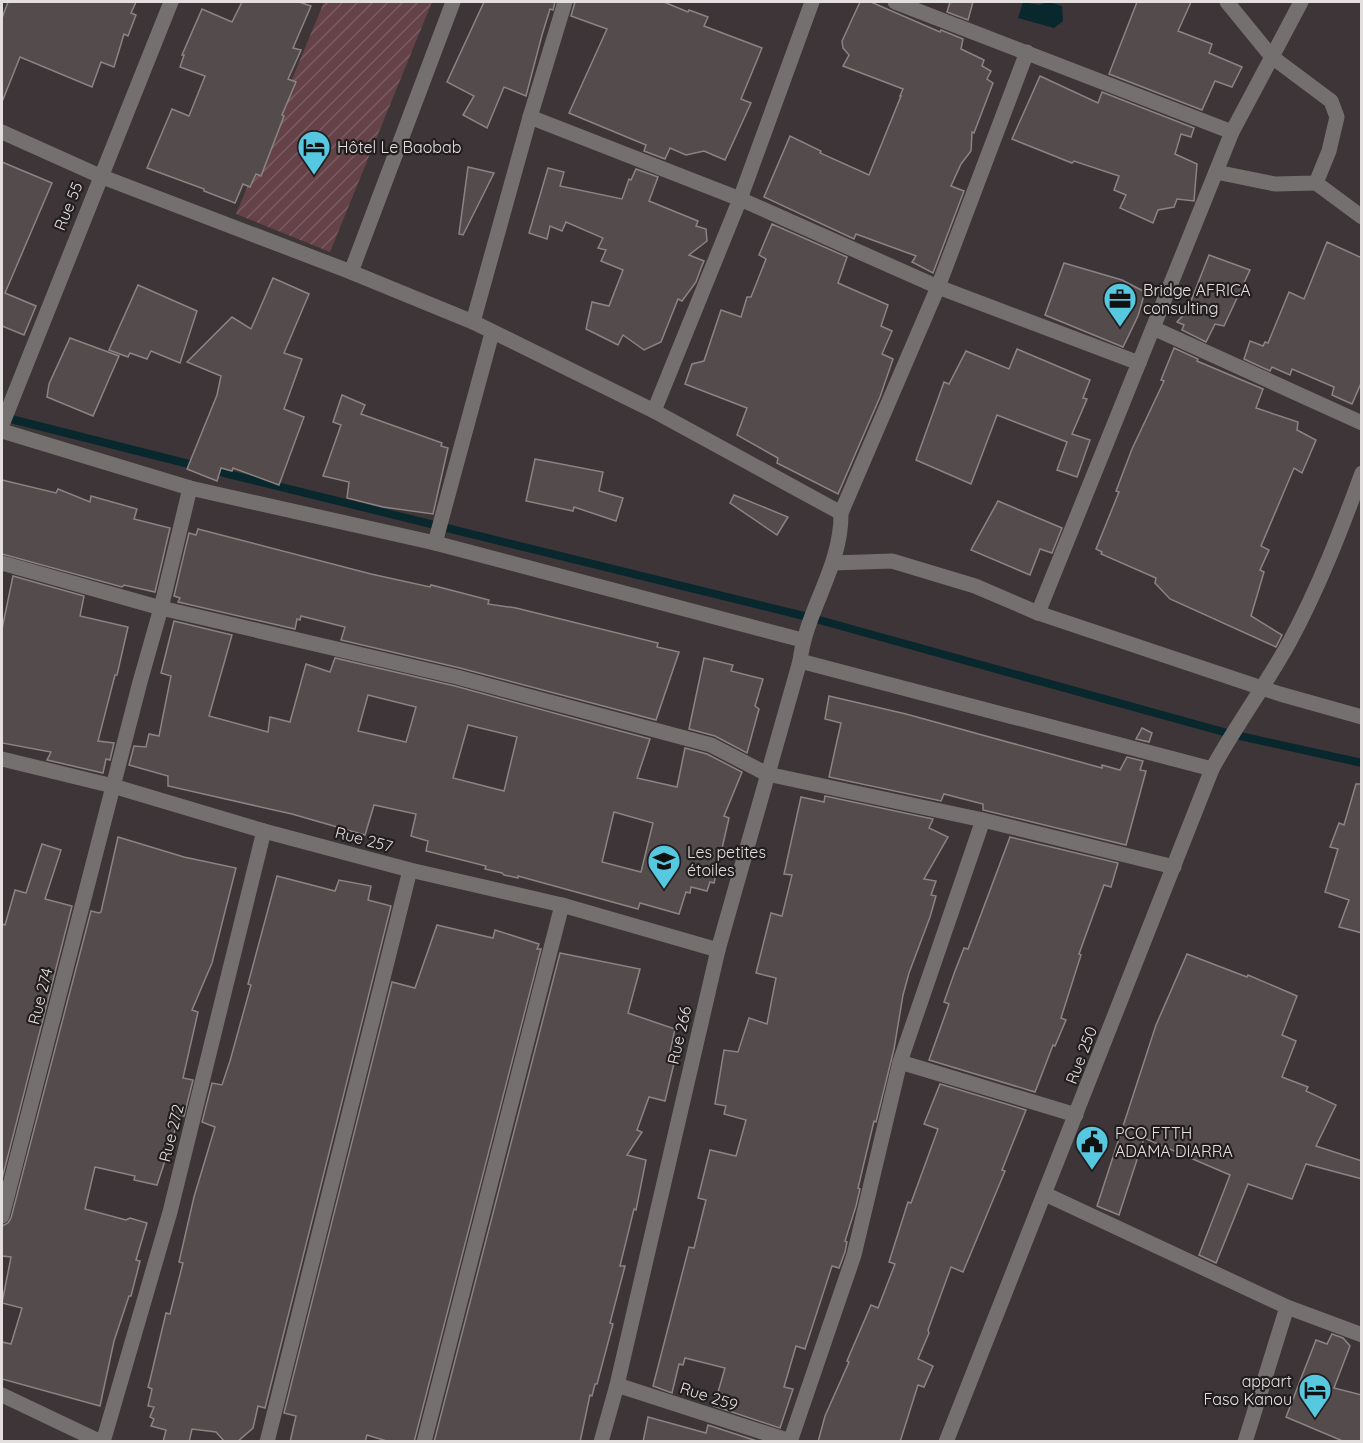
<svg xmlns="http://www.w3.org/2000/svg" width="1363" height="1443" viewBox="0 0 1363 1443" font-family="Quicksand,sans-serif">
	<defs>
		<pattern id="garden-furrows" width="10" height="10" patternUnits="userSpaceOnUse" patternTransform="scale(1.5)"><rect width="10" height="10" fill="#644248"/><path d="M-1 1l2-2M0 10L10 0M9 11l2-2" fill="none" stroke="#7a5d62"/></pattern>
	</defs>
	<rect width="100%" height="100%" fill="#3d3537"/>
	<path fill="url(#garden-furrows)" d="M324,2H432L330,252L236,214Z"/>
	<path fill="#09282e" d="M1023,2L1039,5L1049,2L1062,6L1063,21L1054,28L1018,18Z"/>
	<g fill="none" stroke-linecap="round" stroke-linejoin="round">
		<g stroke="#09282e" stroke-width="8">
			<path d="M3,417L197,466"/>
			<path d="M212,470L812,618L1231,734L1362,763"/>
		</g>
	</g>
	<g fill="#544b4c" stroke="#8c8384" stroke-width="1.5" fill-rule="evenodd">
		<path d="M8,2H136L131,13L136,15L128,36L124,34L114,67L101,62L92,87L20,57L2,102V18Z"/>
		<path d="M242,2H299L311,6L293,48L301,50L288,79L296,82L282,115L284,116L261,176L256,174L250,187L243,184L235,203L204,191V189L147,168L172,109L189,116L205,76L180,67L184,55H182L202,9L232,22Z"/>
		<path d="M484,2H555L553,10L550,9L542,35L526,96L504,87L487,128L463,115L474,96L447,82Z"/>
		<path d="M575,2H664L688,12L689,10L708,17L704,26L762,48L741,99L751,103L725,160L704,151L686,155L670,148L665,159L644,151L646,145L569,113L607,29L571,16Z"/>
		<path d="M860,2H871L940,32L941,30L963,39L961,49L984,60L982,66L991,71L987,79L993,83L974,133L972,132L971,151L961,164L951,186L964,191L933,273L912,262L916,256L856,234L854,239L764,197L790,136L821,151L820,153L869,175L901,96H900L903,89L843,66L849,55L843,48L842,41Z"/>
		<path d="M950,2H973L968,20L947,12Z"/>
		<path d="M1137,2H1191L1178,31L1212,44L1209,53L1242,67L1232,87L1215,81L1202,110L1109,74Z"/>
		<path d="M1040,76L1098,103L1102,92L1194,128L1191,137L1181,134L1175,154L1197,164L1194,201L1177,199L1174,207L1158,210L1153,223L1120,208L1126,195L1114,190L1119,176L1074,161L1072,163L1012,139Z"/>
		<path d="M2,162L52,183L5,293L36,306L24,335L2,326Z"/>
		<path d="M468,167L494,173L463,235L459,234Z"/>
		<path d="M548,168L564,172L560,186L622,199L629,179L631,180L636,169L658,177L649,201L698,221L696,226L706,229L707,241L689,255L704,261L701,268L696,282L682,301L678,299L661,342L644,350L623,335L618,345L586,329L592,302L609,306L623,270L601,261L606,250L598,248L603,238L566,222L562,231L550,226L547,239L529,233Z"/>
		<path d="M772,224L847,257L838,283L888,305L881,326L892,331L882,354L893,359L880,397L838,494L777,463L778,458L737,435L747,408L685,384L692,364L704,361L721,310L741,317L747,297H751L766,259L759,255Z"/>
		<path d="M1327,242L1362,258V381L1352,404L1332,395L1334,387L1292,369L1290,375L1272,367L1270,371L1244,359L1250,341L1263,346L1265,342L1268,343L1289,292L1304,299Z"/>
		<path d="M1209,255L1250,270L1224,326L1215,324L1206,342L1182,330L1184,325L1177,322L1187,311Z"/>
		<path d="M1064,263L1122,280L1145,292L1138,316L1123,347L1045,315Z"/>
		<path d="M273,278L309,294L284,353L302,359L284,409L304,417L279,485L233,468L232,471L221,468L217,481L187,469L217,395L221,376L187,362L232,317L251,329Z"/>
		<path d="M138,285L197,311L180,363L151,351L147,359L130,353L128,357L109,350Z"/>
		<path d="M70,338L119,356L93,416L47,397L49,384Z"/>
		<path d="M1174,348L1198,359L1197,361L1263,389L1256,408L1298,422L1297,430L1316,440L1302,473L1294,468L1261,546L1269,550L1260,570L1264,572L1251,616L1282,635L1276,647L1170,599L1155,583L1156,578L1101,554L1102,552L1096,549L1119,492L1116,491L1132,449L1164,381L1161,380Z"/>
		<path d="M1017,349L1090,380L1083,398L1087,399L1072,434L1090,440L1077,477L1057,470L1067,442L997,415L971,484L916,460L944,382L949,384L966,351L1009,369Z"/>
		<path d="M342,395L365,405L361,414L442,443L441,446L448,448L433,514L383,507L347,498L349,482L323,476L341,425L333,422Z"/>
		<path d="M535,459L603,472L599,491L623,498L616,521L574,507L573,511L526,501Z"/>
		<path d="M2,480L56,493L58,489L90,502L91,496L137,509L134,519L170,528L155,592L124,585L122,587L2,554Z"/>
		<path d="M734,495L788,517L777,535L730,503Z"/>
		<path d="M998,501L1062,528L1052,553L1040,549L1030,575L971,550Z"/>
		<path d="M198,529L371,574L430,587L431,585L489,600L488,604L516,608L658,643L657,647L679,652L656,720L460,668L341,640L345,627L301,616L300,620L297,619L295,629L178,602L180,598L174,596L189,533L196,535Z"/>
		<path d="M13,576L84,596L80,616L128,627L117,675H115L98,741L114,743L110,760L106,759L103,773L47,760L51,752L2,743V629Z"/>
		<path d="M174,621L232,635L209,716L268,732L270,717L290,722L306,664L330,672L335,658L455,686L650,739L637,778L677,787L685,748L707,754L742,772L724,816L729,818L714,883L710,882L707,891L691,887L690,893L686,892L679,914L640,903L638,909L518,876V878L504,875L502,873L485,869L486,866L426,851L428,841L411,836L416,814L374,805L365,835L292,814L168,786V776L129,765L134,746L146,747L149,734L159,736L171,676L161,673ZM368,695L416,707L406,742L358,731ZM468,725L517,737L504,791L453,778ZM614,812L653,823L641,872L602,862Z"/>
		<path d="M704,658L733,665L731,671L763,679L755,706L759,709L747,753L715,736L689,729Z"/>
		<path d="M829,696L906,714L1102,768V765L1120,770L1127,757L1143,761L1140,770L1146,771L1126,845L983,810V804L944,794L941,801L829,777L841,723L825,719Z"/>
		<path d="M1142,728L1152,733L1149,742L1136,739Z"/>
		<path d="M1356,784H1362V933L1339,927L1349,900L1325,892L1338,849L1330,847L1339,823L1344,825Z"/>
		<path d="M825,796L933,819L929,828L948,837L924,879L936,881L931,895L936,896L930,917L909,973L903,995L894,1049L876,1122L874,1121L858,1188L860,1189L856,1206L845,1241L847,1242L845,1252L839,1268L832,1266L805,1349L796,1346L784,1387L793,1389L780,1428L714,1406L725,1368L685,1358L683,1365L679,1364L672,1393L653,1386L689,1247L694,1248L706,1200L698,1198L710,1150L736,1156L746,1120L724,1114L726,1106L715,1104L724,1050L738,1052L749,1018L767,1024L776,978L756,973L771,913L782,916L792,875L784,874L801,797L824,802Z"/>
		<path d="M118,837L184,857L236,868L212,963L192,1010L198,1012L183,1078L193,1080L184,1116L180,1115L157,1185L134,1180L135,1176L95,1167L85,1209L126,1220L130,1218L147,1223L136,1260L140,1261L131,1296H129L114,1341L100,1406L2,1379V1342L11,1344L22,1308L2,1303L11,1257L2,1256V1226L8,1223L11,1218L91,911L99,913L101,912Z"/>
		<path d="M1010,837L1118,863L1111,887L1104,885L1079,954L1081,955L1061,1018L1066,1020L1055,1046L1053,1045L1035,1092L929,1060L949,1004L944,1002L955,971L964,948L968,949Z"/>
		<path d="M42,844L61,850L45,899L72,906L2,1179V924L5,925L15,890L26,893Z"/>
		<path d="M277,876L335,891L339,880L371,886L368,900L391,906L265,1408L258,1406L253,1428L237,1442H225L216,1432L192,1429L189,1442H163L166,1430L151,1426L154,1419L150,1417L154,1407L148,1406L152,1389L148,1387L150,1380L166,1313L170,1314L183,1263L179,1262L194,1197L215,1127L202,1122L212,1083L222,1085L230,1061L251,985L248,984Z"/>
		<path d="M437,925L493,938L495,930L539,944L537,949H541L414,1442H390L367,1435L365,1442H290L296,1416L284,1413L392,982L415,988Z"/>
		<path d="M560,953L640,969L628,1013L675,1029L670,1052L676,1055L665,1101L649,1097L637,1130L642,1132L627,1155L646,1160L636,1210L634,1209L620,1266H625L610,1323L613,1324L597,1384H595L592,1396L590,1395L580,1442H434Z"/>
		<path d="M1187,954L1247,977L1248,975L1297,996L1282,1035L1296,1041L1282,1077L1308,1087L1306,1091L1336,1105L1316,1146L1362,1161V1179L1306,1164L1292,1199L1248,1184L1216,1263L1199,1255L1230,1175L1144,1138L1119,1215L1097,1206L1156,1025Z"/>
		<path d="M940,1084L1026,1110L1002,1170L1005,1171L963,1272L951,1267L928,1330L929,1333L918,1359L933,1366L924,1387L918,1385L900,1442H818L825,1416L849,1362L847,1361L871,1305L878,1308L895,1264L889,1262L908,1202L911,1203L938,1129L924,1124Z"/>
		<path d="M1332,1334L1343,1338L1350,1346L1334,1388L1362,1395V1442H1345L1286,1417L1316,1340L1327,1344Z"/>
		<path d="M648,1417L706,1433L708,1425L760,1442H643Z"/>
	</g>
	<g fill="none" stroke-linecap="round" stroke-linejoin="round">
		<g stroke="#747070" stroke-width="15">
			<path d="M895,2L1232,132"/>
			<path d="M1227,2L1272,57L1331,101L1337,117L1329,151L1316,183L1362,217"/>
			<path d="M530,117L740,199L938,287L1139,363"/>
			<path d="M2,132L100,176L351,272L473,322L654,411L841,513"/>
			<path d="M1216,172L1275,184L1316,183"/>
			<path d="M351,272L453,2"/>
			<path d="M473,322L530,117L565,2"/>
			<path d="M1153,328L1362,423"/>
			<path d="M654,411L740,199L812,2"/>
			<path d="M2,425L171,2"/>
			<path d="M2,431L190,488L435,543L802,640"/>
			<path d="M435,543L492,333"/>
			<path d="M2,563L161,608L457,677L711,745L767,774L983,820L1174,867"/>
			<path d="M833,563L892,561L975,586L1038,613L1280,694L1362,717"/>
			<path d="M1038,613L1232,132L1301,2"/>
			<path d="M800,661L1212,769"/>
			<path d="M2,759L113,786L264,831L410,870L562,905L718,950"/>
			<path d="M900,1062L1076,1115"/>
			<path d="M1045,1194L1287,1307L1362,1335"/>
			<path d="M2,1216L140,682L161,608L190,488"/>
			<path d="M617,1385L790,1441"/>
			<path d="M2,1395L101,1442"/>
			<path d="M103,1442L170,1212L264,831"/>
			<path d="M267,1442L410,870"/>
			<path d="M424,1442L562,905"/>
			<path d="M601,1442L617,1385L718,950L800,661C806,610 842,566 841,513L938,287L1027,52"/>
			<path d="M790,1442L854,1255L900,1062L983,820"/>
			<path d="M946,1442L1212,769C1236,725 1266,685 1290,641C1319,587 1341,530 1362,473"/>
			<path d="M1245,1442L1287,1307"/>
		</g>
	</g>
	<defs>
		<g id="hotel-pin" transform="scale(1.725)"><path d="M0 17L-7.5 6A9.5 9.5 0 1 1 7.5 6Z" fill="#56c9e0" stroke="#221e1f"/><path d="M-6-4.5h1.5V1H6V5H4.5V3h-9V5H-6ZM-4 0a1.8 1.8 0 1 1 3.6 0ZM.5 0V-2.5h3Q6-2.5 6 0Z" fill="#111"/></g>
		<g id="office-pin" transform="scale(1.725)"><path d="M0 17L-7.5 6A9.5 9.5 0 1 1 7.5 6Z" fill="#56c9e0" stroke="#221e1f"/><path d="M-6-3h4V-5.5h4V-3h4V5H-6ZM-1-4.5V-3h2v-1.5ZM-6 0V1H6V0Z" fill="#111"/></g>
		<g id="school-pin" transform="scale(1.725)"><path d="M0 17L-7.5 6A9.5 9.5 0 1 1 7.5 6Z" fill="#56c9e0" stroke="#221e1f"/><path d="M0-5L7-2L0 1L-7-2ZM-4 1L0 2.5L4 1V4Q0 6-4 4Z" fill="#111"/></g>
		<g id="civic-pin" transform="scale(1.725)"><path d="M0 17L-7.5 6A9.5 9.5 0 1 1 7.5 6Z" fill="#56c9e0" stroke="#221e1f"/><path d="M-.6-6.5H3V-4.5H.6V-3L4-1V1h2V6H-6V1h2V-1L-.6-3ZM-1.2 2.5V6h2.4V2.5Z" fill="#111"/></g>
	</defs>
	<g fill-rule="evenodd">
		<use href="#hotel-pin" x="314" y="147"/>
		<use href="#office-pin" x="1120" y="299"/>
		<use href="#school-pin" x="664" y="861"/>
		<use href="#civic-pin" x="1092" y="1142"/>
		<use href="#hotel-pin" x="1315" y="1390"/>
	</g>
	<g text-anchor="middle" stroke-width="4.5" stroke-linejoin="round" paint-order="stroke">
		<g font-size="16" fill="#e4dfdf" stroke="#221e1f" text-anchor="start">
			<text x="337" y="153">Hôtel Le Baobab</text>
			<text x="1143" y="296">Bridge AFRICA<tspan x="1143" dy="18">consulting</tspan></text>
			<text x="687" y="858">Les petites<tspan x="687" dy="18">étoiles</tspan></text>
			<text x="1115" y="1139">PCO FTTH<tspan x="1115" dy="18">ADAMA DIARRA</tspan></text>
			<text x="1292" y="1387" text-anchor="end">appart<tspan x="1292" dy="18">Faso Kanou</tspan></text>
		</g>
		<g font-size="16" fill="#e4dfdf" stroke="#221e1f">
			<text transform="translate(68 206) rotate(-68)" y="6">Rue 55</text>
			<text transform="translate(364 839) rotate(15)" y="6">Rue 257</text>
			<text transform="translate(40 996) rotate(-76)" y="6">Rue 274</text>
			<text transform="translate(679 1035) rotate(-77)" y="6">Rue 266</text>
			<text transform="translate(1081 1055) rotate(-69)" y="6">Rue 250</text>
			<text transform="translate(171 1133) rotate(-76)" y="6">Rue 272</text>
			<text transform="translate(709 1396) rotate(18)" y="6">Rue 259</text>
		</g>
	</g>
	<rect width="1363" height="1443" fill="none" stroke="#e4dfdf" stroke-width="6"/>
</svg>
